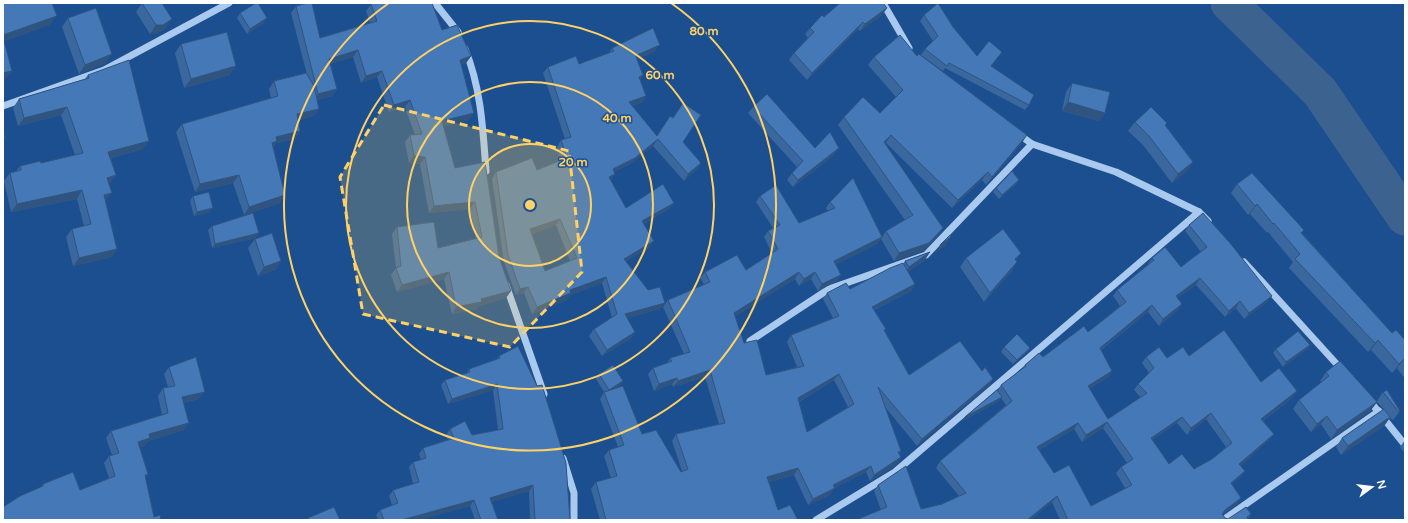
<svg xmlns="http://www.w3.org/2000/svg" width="1408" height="523" viewBox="0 0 1408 523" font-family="'Varela Round',sans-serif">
	<rect width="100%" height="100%" fill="#1b4f8f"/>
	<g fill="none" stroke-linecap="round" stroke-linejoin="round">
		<path stroke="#3c6290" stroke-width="37" d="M1229,3L1320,92L1405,217"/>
		<g stroke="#a9c9ee" stroke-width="7">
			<path d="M435,3L458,32"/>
			<path d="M883,3L909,48"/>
			<path d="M465,49C481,87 483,130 486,171"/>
			<path d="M3,106L104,70L229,3"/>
			<path d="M1017,133L1032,144L1116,172L1199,212L1208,221"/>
			<path d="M1244,262L1343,371"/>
			<path d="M506,285L544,394"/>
			<path d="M750,341L829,289L926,255L1032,144"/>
			<path d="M1369,400L1405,445"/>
			<path d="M563,458L574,493V520"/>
			<path d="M816,520L895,472L1199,212"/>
			<path d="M1223,520L1379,411"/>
		</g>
	</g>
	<g fill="#3a679d" fill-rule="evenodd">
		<path d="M142,3L166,28L156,34H150L136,12Z"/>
		<path d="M372,3L442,30L471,56L466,63L461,65L469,120L443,126L455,168L485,162L499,257L506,298L479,306L477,309L452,314L444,279L397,292L391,275L396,268L392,234L397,227L438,248L476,239L470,209L429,213L420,164L409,163L405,142L410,135H415L405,107L389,112L377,77L361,83L353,57L330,64L337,89L332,96L317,100L319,109L314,116L298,120L300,131L295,139L276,143L273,148L280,203L244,215L233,183L195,192L176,132L182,124L271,98L269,89L274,81L307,75L291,13L296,6L320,38L370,23L366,11Z"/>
		<path d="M840,3H883L887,8L882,15L860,31L858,29L807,80L789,60L794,53L808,38L805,34L810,28L824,17Z"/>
		<path d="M240,13L264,23L247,34L237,18Z"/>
		<path d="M924,15L953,27L977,56L1002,52L991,66L1029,105L1025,110L945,68L943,71L921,55L925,49L933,41L920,21Z"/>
		<path d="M68,18L106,63L79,74L62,27Z"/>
		<path d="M181,44L230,75L184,88L175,53Z"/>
		<path d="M612,48L655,51L637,59L643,75L640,80L646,96L641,103L632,106L657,136L683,142L701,163L697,169L684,181L653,146L630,164L614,172L611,180L626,208L674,203L669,209L643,224L649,248L626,261L660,309L627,318L635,332L631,338L602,356L589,336L594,329L612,318L602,283L570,295L567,300L532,314L524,293L516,295L504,262L492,179L496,172L537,170L561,160L557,147L561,140L565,139L543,73L548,67L579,64L609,53ZM556,225L570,261L545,271L532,234Z"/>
		<path d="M917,56L1022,143L986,185L982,180L952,208L886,143L885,144L943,228L938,236L923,251L894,261L881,239L886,231L905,220L838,125L844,117L880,113L896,97L868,65L874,57Z"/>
		<path d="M88,75L143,149L111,158L116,175L110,183H109L106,201L112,257L73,266L66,237L72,229L84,226L77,199L11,212L4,181L10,173L16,171L20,166L41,163L75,155L61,115L18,126L13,108L19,99L85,79Z"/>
		<path d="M1072,83L1105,113L1099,121L1062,111L1066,92Z"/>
		<path d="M753,107L815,148L834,155L793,187L787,180L792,173L797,167L748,113Z"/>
		<path d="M1135,122L1167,123L1165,126L1193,162L1187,171L1172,183L1143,145L1128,131Z"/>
		<path d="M1019,180L1016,184L999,199L993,192L996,188Z"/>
		<path d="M1237,184L1302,233L1392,333L1405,340V379L1397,368L1392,373L1371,350L1368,352L1289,268L1293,262L1268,232L1267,233L1250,214L1248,215L1231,193Z"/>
		<path d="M193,196L210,212L194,216L190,201Z"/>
		<path d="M760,196L799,223L828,211L826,208L830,202L882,237L877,244L836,264L837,281L818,291L811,279L799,286L795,279L735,316L744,343L766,375L797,367L787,342L791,335L833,318L823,299L827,293L850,289L903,264L905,261L930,252L924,261L908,272L915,284L911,291L874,310L885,331L909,375L982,371L993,379L988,386L917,446L885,407L901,451L899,454L897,464L870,481L866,472L834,488L830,495L808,505L794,475L769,482L778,510L798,520H600L591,489L596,482L611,478L604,456L609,450L618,447L600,399L604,392L596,379L599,374L623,381L620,386L615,389L642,434L681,472L682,471L672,441L676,434L719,424L705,377L673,387L672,384L654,391L648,374L653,368L667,363L670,358L684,354L663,307L668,300L704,284L700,278L705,272L746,270L772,253L764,237L768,231L773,228L756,202ZM834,380L848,407L807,432L799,402Z"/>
		<path d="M1189,225L1267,302L1244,319L1236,308L1225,317L1196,285L1177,298L1182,304L1178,310L1159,326L1148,312L1101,350L1112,371L1108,377L1089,389L1108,419L1141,398L1134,390L1138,384L1149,373L1142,363L1146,357L1167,358L1189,356L1261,382L1292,398L1263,421L1274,434L1269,440L1240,466L1245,471L1240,477L1232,484L1241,498L1237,504L1223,514L1225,518L1228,519L1251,514L1248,519V520H1060L1052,502L1030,520L881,510L874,491L878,485L921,509L942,504L959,496L936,468L940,461L1006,405L1001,398L999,401L962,421L965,417L998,390L1001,385L1021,370L1025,365L1043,357L1088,332L1120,306L1113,296L1117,290L1148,265V264L1152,258L1181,267L1201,252L1185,231ZM1206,419L1226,447L1212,459L1194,469L1169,464L1152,440L1177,423L1187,435ZM1103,428L1127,463L1121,467L1116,473L1125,488L1091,506L1054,473L1039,450L1074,429L1082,442Z"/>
		<path d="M212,226L256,238L212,248L208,230Z"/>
		<path d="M255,239L281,261L275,270L258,276L248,248Z"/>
		<path d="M1021,253L1016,261L1012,271L984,302L960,267L966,258Z"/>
		<path d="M1310,345L1307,349L1283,367L1273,353L1276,349Z"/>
		<path d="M1004,347L1030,348L1027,352L1013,364L1001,352Z"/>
		<path d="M499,356L570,520H530L529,491L491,502L498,520H475L470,506L418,520H378L376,515L380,510L392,505L389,496L393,490L413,484L409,467L413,462L421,460L419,454L423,448L448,440L446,435L450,429L472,435L498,430L493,390L448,404L441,385L445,380L467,373L469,369L496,360Z"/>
		<path d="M169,367L199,399L183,403L184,430L148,441L144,446L140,447L148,474L145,477L154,517L161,520L41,487L43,484L80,490L109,478L104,463L109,456L112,455L106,438L111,431L162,415L158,396L163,388L168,387L164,374Z"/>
		<path d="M1326,372L1377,401L1383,392L1400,411L1394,419L1393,420L1390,418L1384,426L1341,455L1336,447L1342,438L1384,409L1377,402L1371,410L1331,439L1321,424L1311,432L1293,409L1299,400L1322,382L1320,381Z"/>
		<path d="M1405,440V454L1400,447Z"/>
	</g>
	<g fill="#305480">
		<path d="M887,8L882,15L860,31L865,24Z"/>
		<path d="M57,16L50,25L3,42V35Z"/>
		<path d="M267,18L264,23L247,34L250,29Z"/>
		<path d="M172,19L166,28L156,34H150L156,25Z"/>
		<path d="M863,22L858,29L807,80L812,73Z"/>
		<path d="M660,45L655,51L632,61L637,55Z"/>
		<path d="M358,50L353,57L324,66L329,59Z"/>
		<path d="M112,54L106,63L79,74L85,65Z"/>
		<path d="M471,56L466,63L455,67L460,60Z"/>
		<path d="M236,66L230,75L184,88L191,79Z"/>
		<path d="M12,71L5,80L3,81V73Z"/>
		<path d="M382,71L377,77L361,83L366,76Z"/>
		<path d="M643,75L639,82V77Z"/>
		<path d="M337,89L332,96L313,101L318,94Z"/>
		<path d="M646,96L641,103L625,109L629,102Z"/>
		<path d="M410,100L405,107L389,112L394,105Z"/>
		<path d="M1068,102L1105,113L1099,121L1062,111Z"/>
		<path d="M67,107L61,115L18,126L24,118Z"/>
		<path d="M319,109L314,116L291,122L297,114Z"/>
		<path d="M474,113L469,120L437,128L442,121Z"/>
		<path d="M300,131L295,139L276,143L272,149L266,151L276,137Z"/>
		<path d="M891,135L886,143L878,150L884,142Z"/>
		<path d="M1027,135L1022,143L986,185L992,177Z"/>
		<path d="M658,139L653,146L630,164L608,175L613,169Z"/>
		<path d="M149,141L143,149L103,160L108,152Z"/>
		<path d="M839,148L834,155L793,187L798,180Z"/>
		<path d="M414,156L425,157L420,164L409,163Z"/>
		<path d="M1193,162L1187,171L1172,183L1178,174Z"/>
		<path d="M701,163L697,169L684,181L688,174Z"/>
		<path d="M988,172L982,180L952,208L958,200Z"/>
		<path d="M615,174L611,181L609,177Z"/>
		<path d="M116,175L110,183L101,186L107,178Z"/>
		<path d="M239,175L233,183L195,192L200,184Z"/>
		<path d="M1019,180L1016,184L999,199L1002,195Z"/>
		<path d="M82,190L77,199L11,212L17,204Z"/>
		<path d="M112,193L106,201L104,195Z"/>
		<path d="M285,195L280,203L244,215L249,207Z"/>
		<path d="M475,202L470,209L429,213L434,206Z"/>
		<path d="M674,203L669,209L637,227L642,221Z"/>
		<path d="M1257,204L1250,214L1248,215L1255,206Z"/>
		<path d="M213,208L210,212L194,216L197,212Z"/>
		<path d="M560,219L556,225L526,236L530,229Z"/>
		<path d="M943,228L938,236L923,251L894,261L899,253Z"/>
		<path d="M259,233L256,238L212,248L215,244Z"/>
		<path d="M882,237L877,244L829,268L834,261Z"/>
		<path d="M951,237L945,246L934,254L940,245Z"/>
		<path d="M654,241L649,248L619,265L624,259Z"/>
		<path d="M117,249L112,257L73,266L79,258Z"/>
		<path d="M930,252L924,261L902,276L909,267Z"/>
		<path d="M1021,253L1016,261L1015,259Z"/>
		<path d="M281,261L275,270L258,276L264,267Z"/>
		<path d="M1017,262L1012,271L984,302L990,293Z"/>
		<path d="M449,272L444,279L397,292L402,285Z"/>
		<path d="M799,272L795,279L730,320L734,313Z"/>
		<path d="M815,272L811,279L799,286L804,279Z"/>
		<path d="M841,275L837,281L818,291L822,284Z"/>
		<path d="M606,277L602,283L570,295L567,300L532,314L537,307L570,290Z"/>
		<path d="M1200,278L1196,285L1171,302L1176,296Z"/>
		<path d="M915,284L911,291L867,313L872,307Z"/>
		<path d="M528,287L524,293L516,295L520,289Z"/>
		<path d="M511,291L506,298L479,306L477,309L452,314L456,307Z"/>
		<path d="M1272,296L1267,302L1244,319L1249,313Z"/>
		<path d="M1240,301L1236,308L1225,317L1229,311Z"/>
		<path d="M665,303L660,309L620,320L625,314Z"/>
		<path d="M1182,304L1178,310L1159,326L1163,319Z"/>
		<path d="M1152,305L1148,312L1095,354L1100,348Z"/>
		<path d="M635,332L631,338L602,356L607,350Z"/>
		<path d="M1378,340L1371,350L1368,352L1375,343Z"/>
		<path d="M1310,345L1307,349L1283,367L1286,362Z"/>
		<path d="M1030,348L1027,352L1013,364L1017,360Z"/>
		<path d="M1404,359L1397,368L1392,373L1399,364Z"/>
		<path d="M710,370L705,377L673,387L678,381Z"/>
		<path d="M1112,371L1108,377L1083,392L1088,386Z"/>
		<path d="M839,374L834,380L793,405L798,398Z"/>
		<path d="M677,378L672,384L654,391L659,384Z"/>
		<path d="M993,379L988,386L917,446L922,439Z"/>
		<path d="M623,381L620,386L606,394L609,390Z"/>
		<path d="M497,384L493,390L448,404L452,399Z"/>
		<path d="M1297,391L1292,398L1257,425L1261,419Z"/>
		<path d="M205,392L199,399L177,404L182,397Z"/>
		<path d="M1002,397L999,401L962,421L965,417Z"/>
		<path d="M1377,402L1371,410L1331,439L1337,430Z"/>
		<path d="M1211,413L1206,419L1187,435L1191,428Z"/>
		<path d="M1327,416L1321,424L1311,432L1317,424Z"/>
		<path d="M1182,417L1177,423L1146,444L1151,438Z"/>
		<path d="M1390,417L1384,426L1341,455L1348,446Z"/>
		<path d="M1107,422L1103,428L1082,442L1086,435Z"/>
		<path d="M189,423L184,430L148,441L144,446L133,449L138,442L149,434Z"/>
		<path d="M1078,423L1074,429L1033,453L1037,447Z"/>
		<path d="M1274,434L1269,440L1235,471L1239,464Z"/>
		<path d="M901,457L897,464L870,481L874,475Z"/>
		<path d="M871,466L866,472L828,491L833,485Z"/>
		<path d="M798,468L794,475L763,484L767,477Z"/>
		<path d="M1245,471L1240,477L1226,489L1231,483Z"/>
		<path d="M533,485L529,491L486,504L490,498Z"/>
		<path d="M835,488L830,495L808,505L813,499Z"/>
		<path d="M1057,496L1052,502L1030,520H1027Z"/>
		<path d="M1241,498L1237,504L1220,516L1225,510Z"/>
		<path d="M474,500L470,506L418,520H402Z"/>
	</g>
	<g fill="#4478b7" stroke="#305480" fill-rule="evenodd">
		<path d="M3,3H52L57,16L3,35Z"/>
		<path d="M142,3H162L172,19L163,25H156Z"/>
		<path d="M256,3H258L267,18L250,29L240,13Z"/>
		<path d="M308,3H312L320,38L377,21L371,4L372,3H432L442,30L457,25L471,56L460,60L474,113L442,121L455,168L485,162L499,257L511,291L481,299L482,302L456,307L449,272L402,285L396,268L401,266L397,227L434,222L438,248L482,237L475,202L434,206L425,157L414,156L410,135L422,134L410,100L394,105L382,71L366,76L358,50L329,59L337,89L318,94L296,6Z"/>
		<path d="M840,3H883L887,8L865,24L863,22L812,73L794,53L814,32L810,28L822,15L824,17Z"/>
		<path d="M938,3L953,27L977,56L989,41L1002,52L991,66L1034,95L1029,105L949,63L947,66L925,49L938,36L924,15Z"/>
		<path d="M96,8L112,54L85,65L68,18Z"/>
		<path d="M653,28L660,45L637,55L636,57L643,75L639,77L646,96L629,102L657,136L670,116L673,118L683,103L701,115L683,142L701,163L688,174L658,139L635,158L613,169L615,174L609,177L626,208L663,184L674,203L642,221L654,241L624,259L648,290L660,287L665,303L625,314L635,332L607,350L594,329L617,314L606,277L570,290L571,293L537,307L528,287L520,289L508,255L496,172L532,158L537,170L567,158L561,140L571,137L548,67L576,56L579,64L614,51L612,48ZM560,219L577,258L545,271L530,229Z"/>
		<path d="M227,32L236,66L191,79L181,44Z"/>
		<path d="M900,35L917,56L919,54L1027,135L992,177L988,172L958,200L891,135L884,142L943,228L929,243L899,253L886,231L913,215L844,117L863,97L880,113L903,90L874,57Z"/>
		<path d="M3,37L12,71L3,73Z"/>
		<path d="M129,60L149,141L108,152L116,175L107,178L112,193L104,195L117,249L79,258L72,229L91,224L82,190L17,204L10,173L21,170L20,166L40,161L41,163L83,153L67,107L24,118L19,99L89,78L88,75Z"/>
		<path d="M306,73L314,86L319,109L297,114L300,131L276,137L277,141L272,143L285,195L249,207L239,175L200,184L182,124L278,96L274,81Z"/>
		<path d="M1072,83L1110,92L1105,113L1068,102Z"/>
		<path d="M767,94L815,148L830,132L839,148L798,180L792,173L803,161L753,107Z"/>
		<path d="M1151,107L1167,123L1165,125L1193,162L1178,174L1149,136L1135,122Z"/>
		<path d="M3,126L5,138L3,139Z"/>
		<path d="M1012,171L1019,180L1002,195L996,188Z"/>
		<path d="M1252,173L1304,230L1301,233L1392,333L1396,330L1405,340V361L1404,359L1399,364L1378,340L1375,343L1295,259L1300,254L1274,223L1273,224L1257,204L1255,206L1237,184Z"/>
		<path d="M853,178L882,237L834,261L841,275L822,284L815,272L804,279L799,272L734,313L744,343L757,340L766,375L804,366L791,335L839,316L827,293L846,283L850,289L890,268L903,263L915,284L872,307L886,329L884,330L909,375L960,341L982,371L985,367L993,379L922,439L878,387L901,451L898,452L901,457L874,475L871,466L833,485L835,488L813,499L798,468L767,477L778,510L790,505L798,520H606L596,482L617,476L609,450L624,445L604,392L623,386L642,434L656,430L681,472L688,469L676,434L725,423L710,370L678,381L677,378L659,384L653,368L672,361L670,358L690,352L668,300L710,282L705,272L737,255L746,270L778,249L768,231L780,225L760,196L776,185L799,223L835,208L830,202ZM839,374L854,404L807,432L798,398Z"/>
		<path d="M209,192L213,208L197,212L193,196Z"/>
		<path d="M253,213L259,233L215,244L212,226Z"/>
		<path d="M1203,213L1230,243L1272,296L1249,313L1240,301L1229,311L1200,278L1176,296L1182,304L1163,319L1152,305L1100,348L1112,371L1088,386L1108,419L1147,393L1138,384L1154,368L1146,357L1159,347L1167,358L1183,347L1189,356L1224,330L1261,382L1279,368L1297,391L1261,419L1274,434L1239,464L1245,471L1231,483L1241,498L1225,510L1222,514L1225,518L1228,519L1246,507L1251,514L1247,517L1248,520H1068L1057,496L1027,520H856L887,507L878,485L906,466L921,509L942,504L966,493L940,461L1012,401L1001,385L1026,366L1025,365L1039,353L1043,357L1084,326L1088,332L1126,302L1117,290L1154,260L1152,258L1165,247L1181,267L1207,247L1189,225ZM1211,413L1232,443L1212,459L1194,469L1182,454L1169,464L1151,438L1182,417L1191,428ZM1107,422L1133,459L1121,467L1132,485L1091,506L1069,465L1054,473L1037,447L1078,423L1086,435Z"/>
		<path d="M1003,229L1021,253L1015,259L1017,262L990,293L966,258Z"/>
		<path d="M272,233L281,261L264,267L255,239Z"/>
		<path d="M950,235L951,237L940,245Z"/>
		<path d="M930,252L909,267L905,261Z"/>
		<path d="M1298,331L1310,345L1286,362L1276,349Z"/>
		<path d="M1017,334L1030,348L1017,360L1004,347Z"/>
		<path d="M518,346L537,386L542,385L566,463L570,520H535L533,485L490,498L498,520H481L474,500L402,520H384L380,510L398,503L393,490L419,482L413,462L426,458L423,448L454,438L450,429L465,421L472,435L503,429L497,384L452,399L445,380L470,372L469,369L500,358L499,356Z"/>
		<path d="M196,357L205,392L182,397L189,423L149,434L150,438L138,442L148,474L145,475L154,517L160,515L161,520H3V507L20,496L43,486V484L73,472L80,490L115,476L109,456L119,453L111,431L168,413L163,388L175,386L169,367Z"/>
		<path d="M1340,361L1377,402L1337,430L1327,416L1317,424L1299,400L1329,376L1326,372Z"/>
		<path d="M613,365L623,381L609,390L599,374Z"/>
		<path d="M997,390L1002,397L965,417Z"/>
		<path d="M1387,390L1400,411L1399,412L1383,392Z"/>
		<path d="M1384,409L1390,417L1348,446L1342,438Z"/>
		<path d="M334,507L340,520H309L308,518Z"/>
	</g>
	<path fill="#ffd166" fill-opacity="0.2" stroke="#ffd166" stroke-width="3" stroke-dasharray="8 5" stroke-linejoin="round" d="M384,105L569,151L582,272L510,347L363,314L340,177Z"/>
	<circle cx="530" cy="205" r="61" fill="#ffd166" fill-opacity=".12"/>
	<g fill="none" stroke="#ffd166" stroke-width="2">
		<circle cx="530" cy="205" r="61"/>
		<circle cx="530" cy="205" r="123"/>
		<circle cx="530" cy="205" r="184"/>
		<path d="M671 3A246 246 0 1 1 389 3"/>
	</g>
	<circle cx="530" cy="205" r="6" fill="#ffd166" stroke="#1b4f8f" stroke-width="2"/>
	<g font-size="12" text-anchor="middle" font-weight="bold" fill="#ffd166" stroke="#1b4f8f" stroke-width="3" stroke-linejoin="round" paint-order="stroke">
		<text x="704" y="35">80 m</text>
		<text x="660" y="79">60 m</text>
		<text x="617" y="122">40 m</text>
		<text x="573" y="166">20 m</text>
	</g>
	<rect width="1408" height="523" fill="none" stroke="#ffffff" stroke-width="8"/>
	<g transform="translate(1372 487) rotate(75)" stroke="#1b4f8f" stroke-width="3" paint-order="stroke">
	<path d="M0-3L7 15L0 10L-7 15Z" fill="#ffffff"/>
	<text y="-6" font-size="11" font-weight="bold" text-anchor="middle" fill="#ffffff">N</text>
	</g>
</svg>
